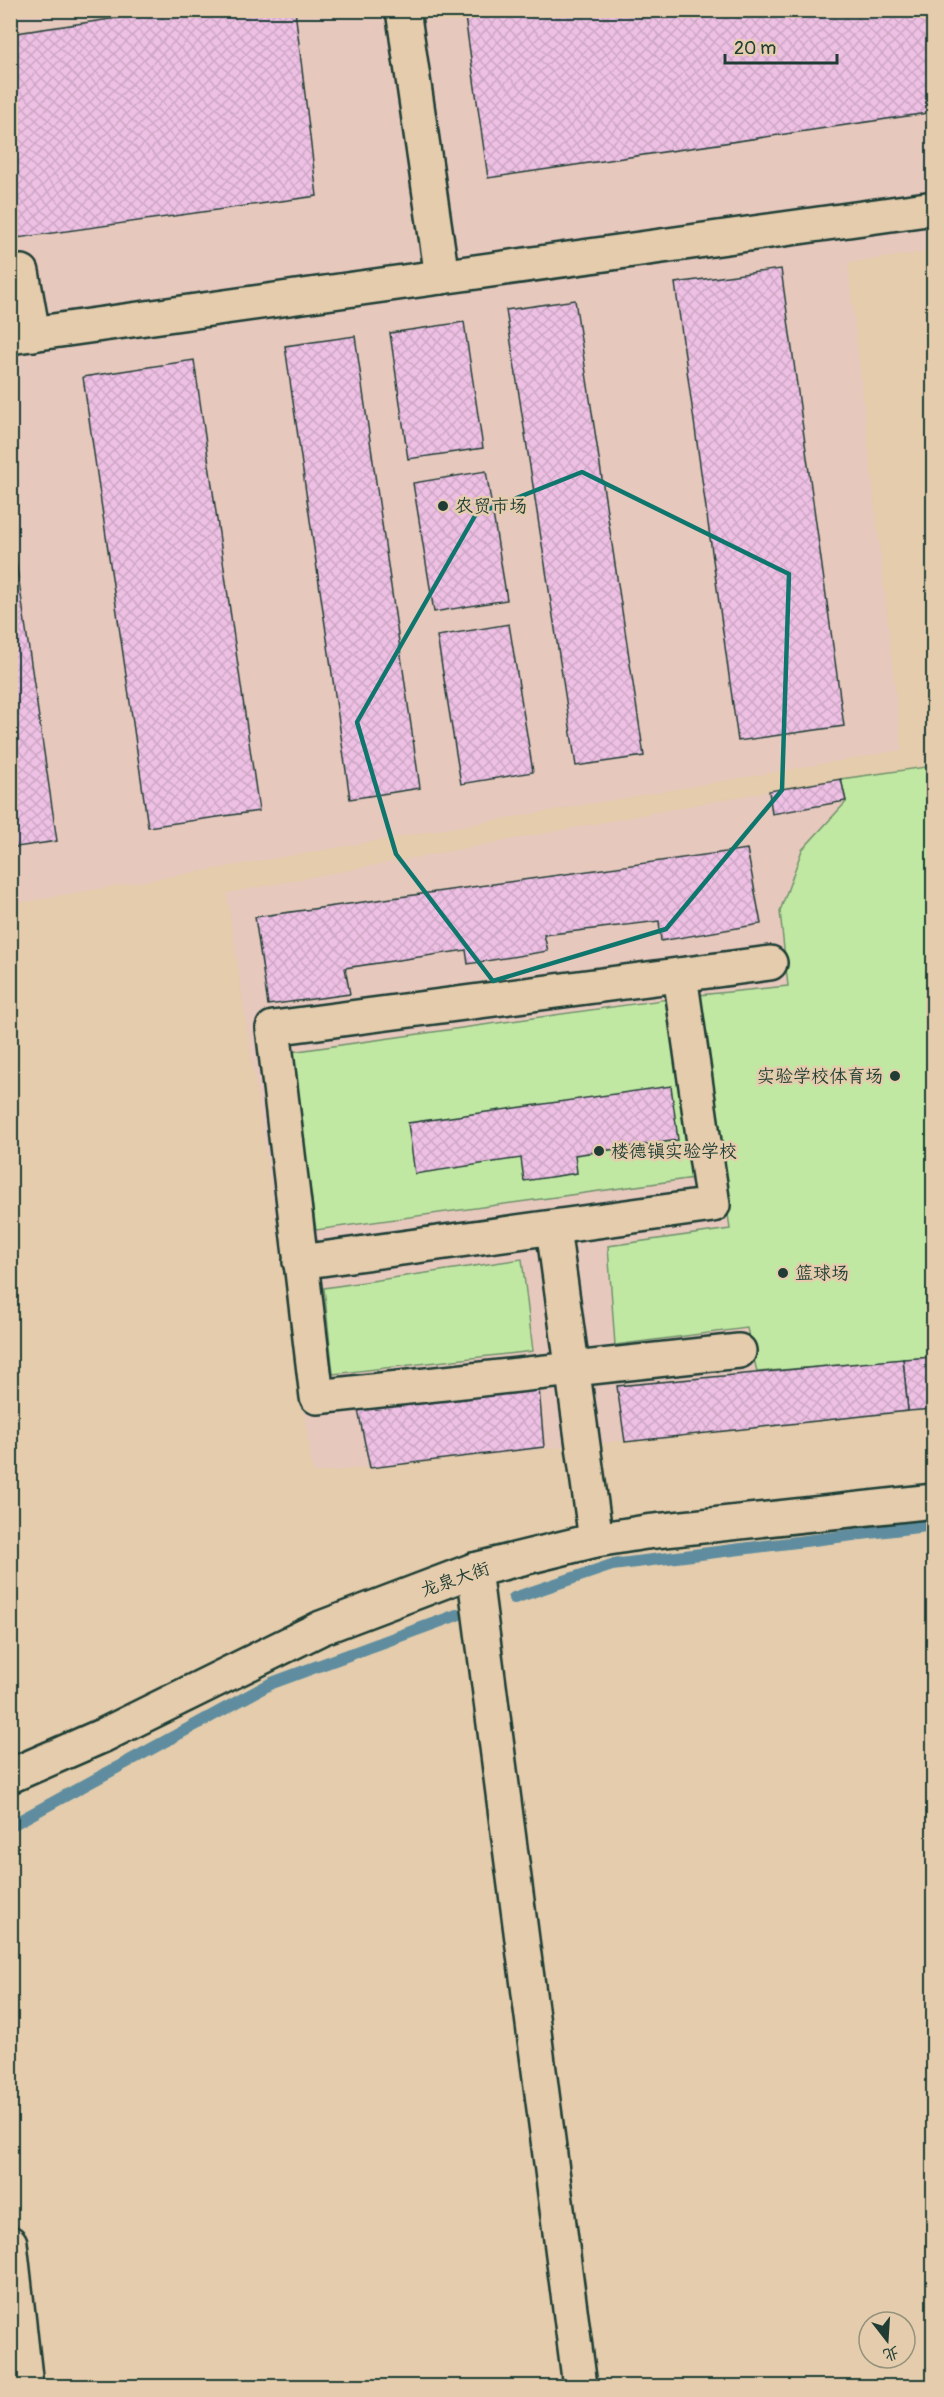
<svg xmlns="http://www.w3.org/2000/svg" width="944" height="2397" viewBox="0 0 944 2397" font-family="Pangolin,'LXGW WenKai TC',sans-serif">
	<defs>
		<pattern id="building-cross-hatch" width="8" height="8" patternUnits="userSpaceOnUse" patternTransform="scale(1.5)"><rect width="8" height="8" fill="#eec0e4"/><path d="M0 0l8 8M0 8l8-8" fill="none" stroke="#cca6c4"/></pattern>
	</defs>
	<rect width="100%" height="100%" fill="#e4ccac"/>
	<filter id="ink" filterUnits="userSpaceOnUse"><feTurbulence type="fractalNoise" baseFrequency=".0167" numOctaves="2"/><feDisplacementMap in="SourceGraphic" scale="12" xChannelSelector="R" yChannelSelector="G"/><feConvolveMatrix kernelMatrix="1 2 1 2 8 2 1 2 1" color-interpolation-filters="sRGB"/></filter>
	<g filter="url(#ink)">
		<g fill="#e7c8bd">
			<path d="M11,11H933V251L848,263L902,750L11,904Z"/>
			<path d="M933,766V1409L313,1473L227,893L769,791Z"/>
		</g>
		<g fill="#c1e8a3" stroke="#70926c" stroke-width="1.5">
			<path d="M933,766V1357L757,1372L747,1328L615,1345L608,1246L730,1229L699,995L788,986L780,911L802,850L846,802L841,779Z"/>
			<path d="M669,999L694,1178L316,1230L291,1052Z"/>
			<path d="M522,1259L533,1351L333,1374L324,1288Z"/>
		</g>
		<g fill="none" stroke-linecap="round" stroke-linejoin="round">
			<g stroke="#5e8d9f" stroke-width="12">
				<path d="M514,1598L612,1565L934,1525"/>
				<path d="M10,1826L272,1683L457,1615"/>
			</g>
		</g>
		<g fill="url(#building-cross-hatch)" stroke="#1f3d34" stroke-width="1.5">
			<path d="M171,10H295L317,196L10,239V34Z"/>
			<path d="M464,10H934V112L488,178Z"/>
			<path d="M781,269L844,726L738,741L675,283Z"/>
			<path d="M575,300L644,756L576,766L506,310Z"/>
			<path d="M464,322L483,448L408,459L390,333Z"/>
			<path d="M355,336L420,788L350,799L285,346Z"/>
			<path d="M194,360L259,811L148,827L83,377Z"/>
			<path d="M486,471L507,600L434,612L413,483Z"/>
			<path d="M10,520L57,841L10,848Z"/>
			<path d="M509,624L533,772L461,784L437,636Z"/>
			<path d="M841,779L846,801L772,814L769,791Z"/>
			<path d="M747,849L761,924L661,941L659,921L544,935L548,951L468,964L466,950L345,968L350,994L268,1005L255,917Z"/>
			<path d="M671,1086L678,1140L575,1155L577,1173L524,1181L521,1158L415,1174L408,1123Z"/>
			<path d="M934,1357V1409L908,1411L903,1359Z"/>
			<path d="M903,1359L908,1411L625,1442L617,1386Z"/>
			<path d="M539,1388L544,1447L370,1468L358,1410Z"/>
		</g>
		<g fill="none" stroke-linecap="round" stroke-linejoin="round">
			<g stroke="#1f3d34" stroke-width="38">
				<g id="minor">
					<path d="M403,10L442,277"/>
					<path d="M10,274L22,272L33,334"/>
					<path d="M10,337L934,208"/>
					<path d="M553,1228L596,1540"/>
					<path d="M300,1262L713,1205L680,975"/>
					<path d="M739,1351L317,1397L273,1028L770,963"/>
					<path d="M474,1570L580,2386"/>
					<path d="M10,1776L104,1735L321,1628L474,1570L596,1540L646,1532L934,1501"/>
					<path d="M10,2243L26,2386"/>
				</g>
			</g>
			<use href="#minor" stroke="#e4ccac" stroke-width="33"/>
		</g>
	</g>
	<path fill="none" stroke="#0f766e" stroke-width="4.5" stroke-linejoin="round" d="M582,472L789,574L782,790L666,929L493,981L396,854L357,722L476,514Z"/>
	<g fill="#1f3d34" stroke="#e4ccac" stroke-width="2">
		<circle cx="443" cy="506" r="6"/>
		<circle cx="895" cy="1076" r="6"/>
		<circle cx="599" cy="1151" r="6"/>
		<circle cx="783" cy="1273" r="6"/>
	</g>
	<g text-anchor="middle" stroke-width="5" stroke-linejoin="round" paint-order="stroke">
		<g font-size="18" fill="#1f3d34" stroke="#e4ccac" text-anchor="start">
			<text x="455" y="512">农贸市场</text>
			<text x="883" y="1082" text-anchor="end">实验学校体育场</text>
			<text x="611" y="1157">楼德镇实验学校</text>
			<text x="795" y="1279">篮球场</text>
		</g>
		<g font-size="18" fill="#1f3d34" stroke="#e4ccac">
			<text transform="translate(455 1579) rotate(-19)" y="6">龙泉大街</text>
		</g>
	</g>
	<rect width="944" height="2397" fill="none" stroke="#e4ccac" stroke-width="36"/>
	<rect x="18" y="18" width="908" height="2361" fill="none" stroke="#1f3d34" stroke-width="2" filter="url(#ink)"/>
	<g transform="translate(887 2340) rotate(163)"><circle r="28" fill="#e4ccac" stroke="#95937c" stroke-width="1.5"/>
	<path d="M0-4.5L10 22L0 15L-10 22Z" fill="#1f3d34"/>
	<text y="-9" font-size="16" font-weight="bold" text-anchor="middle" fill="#1f3d34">北</text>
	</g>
	<path d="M725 54v9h112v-9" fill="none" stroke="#1f3d34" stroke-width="3"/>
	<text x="734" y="54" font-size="18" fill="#1f3d34" stroke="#e4ccac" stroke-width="4.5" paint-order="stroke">20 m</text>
</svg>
